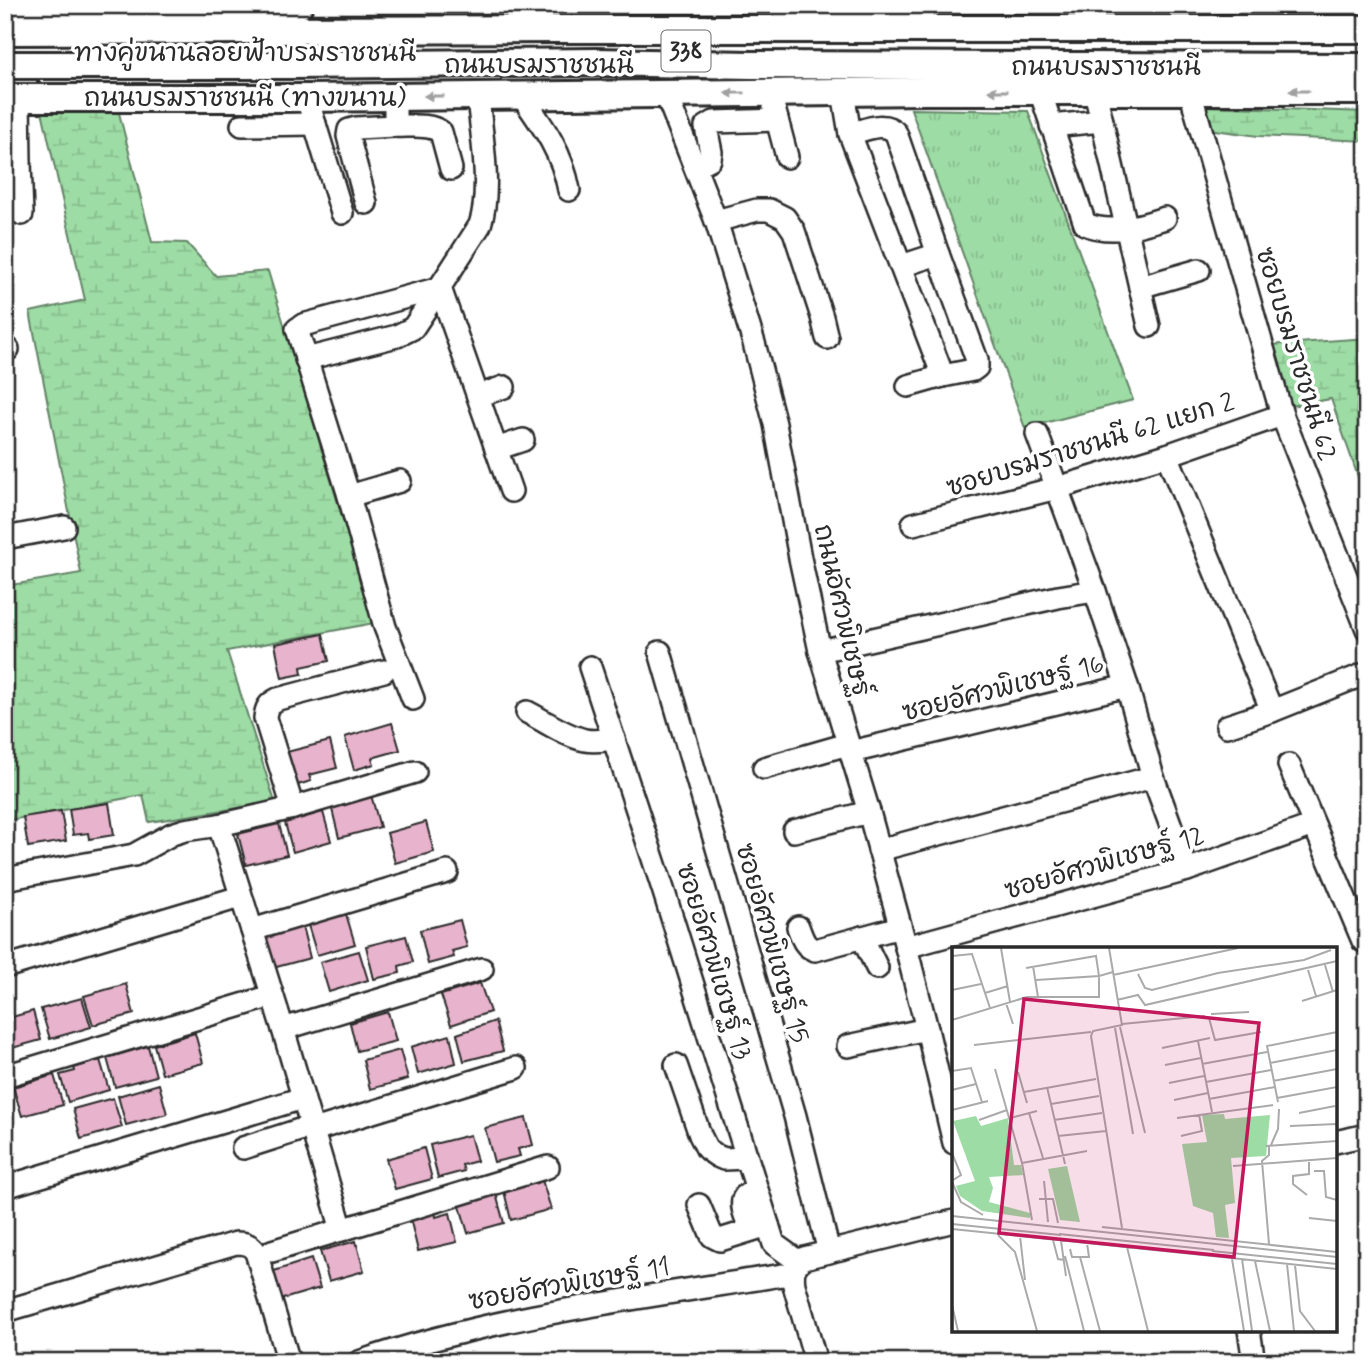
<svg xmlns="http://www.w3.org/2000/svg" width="1372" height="1367" viewBox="0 0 1372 1367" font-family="Mynerve,'Playpen Sans Thai',sans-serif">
	<defs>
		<pattern id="grass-tufts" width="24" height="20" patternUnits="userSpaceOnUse" patternTransform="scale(1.75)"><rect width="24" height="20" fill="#9ddca4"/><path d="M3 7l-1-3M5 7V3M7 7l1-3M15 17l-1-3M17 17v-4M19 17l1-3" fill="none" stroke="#87bd8d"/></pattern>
		<pattern id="wetland-marsh" width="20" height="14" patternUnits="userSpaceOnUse" patternTransform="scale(1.75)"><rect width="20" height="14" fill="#9ddca4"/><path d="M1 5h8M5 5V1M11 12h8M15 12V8" fill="none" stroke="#87bd8d"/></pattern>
	</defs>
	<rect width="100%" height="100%" fill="#fff"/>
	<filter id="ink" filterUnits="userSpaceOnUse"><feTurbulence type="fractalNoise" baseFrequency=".0143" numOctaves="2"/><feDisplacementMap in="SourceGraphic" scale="14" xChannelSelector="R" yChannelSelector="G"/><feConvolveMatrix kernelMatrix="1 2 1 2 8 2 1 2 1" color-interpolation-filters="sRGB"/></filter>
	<g filter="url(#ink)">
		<path fill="url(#grass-tufts)" stroke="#648468" stroke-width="2" d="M911,109L1028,111L1133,400L1025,428Z"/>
		<g fill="url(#wetland-marsh)" stroke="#648468" stroke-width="2">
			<path d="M1204,106L1367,112V141L1258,136L1208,129Z"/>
			<path d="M118,109L152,242L187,243L216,276L268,271L374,623L227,651L275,802L149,822L143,795L5,821V586L81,573L30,312L85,300L42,111Z"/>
			<path d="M1367,338V503L1331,399L1290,406L1270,345Z"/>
		</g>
		<g fill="#e8b3cc" stroke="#2b2b2b" stroke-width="2">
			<path d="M323,634L329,661L301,667L302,674L282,678L275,644Z"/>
			<path d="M392,723L400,750L372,758L374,764L354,770L345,737Z"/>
			<path d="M330,741L337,768L309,775L311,781L291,787L283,753Z"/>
			<path d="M371,795L380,827L339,838L331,805Z"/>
			<path d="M109,803L114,835L89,839L88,833L73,835L69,809Z"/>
			<path d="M61,811L66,841L28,847L23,817Z"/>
			<path d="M323,812L331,841L293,852L285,823Z"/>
			<path d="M426,822L434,852L395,863L387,833Z"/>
			<path d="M279,824L287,855L246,865L238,834Z"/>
			<path d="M346,914L355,944L317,955L308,925Z"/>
			<path d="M460,920L467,947L452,951L454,957L428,964L420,930Z"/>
			<path d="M302,926L310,958L269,969L260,937Z"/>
			<path d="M406,936L413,962L399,966L400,973L374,979L366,946Z"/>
			<path d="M359,951L368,980L329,992L320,962Z"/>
			<path d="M480,983L490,1012L451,1025L441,995Z"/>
			<path d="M126,984L134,1014L93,1025L84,996Z"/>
			<path d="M82,998L91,1027L50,1039L41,1009Z"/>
			<path d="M33,1011L41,1040L5,1050V1019Z"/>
			<path d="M388,1012L396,1041L357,1051L350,1023Z"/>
			<path d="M495,1021L503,1051L464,1061L457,1034Z"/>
			<path d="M195,1033L203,1063L162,1074L154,1045Z"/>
			<path d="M450,1035L456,1063L418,1074L411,1047Z"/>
			<path d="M148,1046L156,1076L115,1087L107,1058Z"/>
			<path d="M400,1050L408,1079L370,1089L363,1060Z"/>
			<path d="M100,1060L109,1090L68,1102L60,1075L75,1071L74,1068Z"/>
			<path d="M54,1075L63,1105L22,1116L13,1087Z"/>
			<path d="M159,1084L167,1114L126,1125L118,1096Z"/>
			<path d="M113,1098L122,1127L81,1139L73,1109Z"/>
			<path d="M526,1118L533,1145L518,1149L520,1156L494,1162L485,1128Z"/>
			<path d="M470,1135L477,1161L462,1165L464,1171L438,1178L430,1145Z"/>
			<path d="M424,1148L432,1179L395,1189L386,1159Z"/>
			<path d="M542,1180L551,1209L511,1220L504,1191Z"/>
			<path d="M496,1194L504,1223L468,1233L459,1203Z"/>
			<path d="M435,1212L436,1217L450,1213L457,1242L418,1251L410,1218Z"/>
			<path d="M356,1241L364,1271L329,1281L320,1251Z"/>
			<path d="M311,1259L320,1288L273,1302L265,1274Z"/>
		</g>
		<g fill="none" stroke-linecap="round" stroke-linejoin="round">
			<g stroke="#2b2b2b" stroke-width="26">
				<g id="minor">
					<path d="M1040,91L1085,224C1111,235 1139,226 1165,218"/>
					<path d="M1095,91L1149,326"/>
					<path d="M1190,91L1282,415L1367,629"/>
					<path d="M843,92L850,134L943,376"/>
					<path d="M666,94L716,221L754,343L775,424L800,558L820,651L869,812L906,947L927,1029L954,1143"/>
					<path d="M521,95C543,126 562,152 569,190"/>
					<path d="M395,96V126C409,127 429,123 441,132L451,169"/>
					<path d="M19,98L20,162L22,214"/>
					<path d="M307,98L342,213"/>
					<path d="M774,108L787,157"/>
					<path d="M242,125L315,124"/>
					<path d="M1051,126L1102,121"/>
					<path d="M850,134C865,130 884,120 896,133L938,254L901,266"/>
					<path d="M696,166L710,159L711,152L706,127L714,122L777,120"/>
					<path d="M366,203L348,136L349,130L356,128L395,126"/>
					<path d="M716,221L757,210H769L785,218L794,231L822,317L827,338"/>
					<path d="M1140,287L1199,270"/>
					<path d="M5,349H8"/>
					<path d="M306,359L397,336L413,328L427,307L480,225C492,189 481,134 478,96"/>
					<path d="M908,386L943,376L973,370L977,367V360L938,254"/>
					<path d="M478,396L504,387"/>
					<path d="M1037,434L1095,591L1127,686L1153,777L1187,870"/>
					<path d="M496,449L523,440"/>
					<path d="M1167,455L1272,711"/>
					<path d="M349,496L400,481"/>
					<path d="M913,524L1057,488L1167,455L1282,415"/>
					<path d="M5,538L64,527"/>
					<path d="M820,651L1058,597L1095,591"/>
					<path d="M660,652L795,1116L829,1252"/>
					<path d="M590,667L663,889L774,1244L799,1262"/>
					<path d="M413,699L385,627L349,496L297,329L303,325L440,288L511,491"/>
					<path d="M527,712C545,721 565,736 585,740C595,742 604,740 614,739"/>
					<path d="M1227,726L1272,711L1367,673"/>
					<path d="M851,752L1127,686"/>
					<path d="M1289,765L1363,941"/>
					<path d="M764,768L848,744"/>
					<path d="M293,808L265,718C266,708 268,704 278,699L384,671"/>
					<path d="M219,825L283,1029L342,1230"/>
					<path d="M794,831L869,812"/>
					<path d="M879,850L1153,777"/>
					<path d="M5,879L134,855L172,834L185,830L219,825L293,808L415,772"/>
					<path d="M798,927C802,937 804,947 815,950L900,927"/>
					<path d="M252,930L447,872"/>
					<path d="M862,937L877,968"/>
					<path d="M906,947L1187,870L1314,825"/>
					<path d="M5,967L240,897"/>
					<path d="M283,1029L482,969"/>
					<path d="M848,1046L927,1029"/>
					<path d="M676,1065L700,1135L707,1149L717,1156L724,1159L746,1158"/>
					<path d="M5,1076L272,996"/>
					<path d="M314,1130L516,1068"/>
					<path d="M1335,1142L1367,1135"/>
					<path d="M243,1148L312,1126"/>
					<path d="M5,1187L303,1098"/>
					<path d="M699,1205L712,1236L720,1240L768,1225"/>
					<path d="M751,1230C748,1222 738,1204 745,1196C748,1193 752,1192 756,1190"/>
					<path d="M272,1251L548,1167"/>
					<path d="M5,1311L236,1243C245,1243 250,1244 256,1252L289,1362"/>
					<path d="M1249,1330L1254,1362"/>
					<path d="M359,1362C496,1315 640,1298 782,1275L793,1277"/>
					<path d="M816,1362L794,1285C792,1272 794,1265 804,1258L954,1221"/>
				</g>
			</g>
			<g stroke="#2b2b2b" stroke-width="32">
				<g id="major">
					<path d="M5,10L219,11L299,5"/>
					<path d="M786,13L925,5"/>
					<path d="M5,31L555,29H1367"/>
					<path d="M5,65H292L596,62L751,65L1367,67"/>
					<path d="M5,98H307L926,91H1367"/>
				</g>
			</g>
			<use href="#minor" stroke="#fff" stroke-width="21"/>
			<use href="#major" stroke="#fff" stroke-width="26"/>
		</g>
		<defs><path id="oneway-solid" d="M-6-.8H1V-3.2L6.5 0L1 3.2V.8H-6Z" transform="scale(1.75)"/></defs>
		<g fill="#a0a0a0">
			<use href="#oneway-solid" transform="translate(998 91) rotate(180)"/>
			<use href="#oneway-solid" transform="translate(1299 91) rotate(-180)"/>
			<use href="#oneway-solid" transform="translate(735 93) rotate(179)"/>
			<use href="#oneway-solid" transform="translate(434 96) rotate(180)"/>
		</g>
	</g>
	<g text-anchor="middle" stroke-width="7" stroke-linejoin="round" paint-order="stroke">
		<rect fill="#fff" stroke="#6b6b6b" stroke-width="2" x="661.5" y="30.5" width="49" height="41" rx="5"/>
		<g font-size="24" font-weight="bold" fill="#2b2b2b">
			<text x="686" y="59">338</text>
		</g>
		<g font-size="26" fill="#2b2b2b" stroke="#fff">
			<text x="245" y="61">ทางคู่ขนานลอยฟ้าบรมราชชนนี</text>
			<text x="539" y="73">ถนนบรมราชชนนี</text>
			<text x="1106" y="75">ถนนบรมราชชนนี</text>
			<text x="245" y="106">ถนนบรมราชชนนี (ทางขนาน)</text>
			<text transform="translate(1297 354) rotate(73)" y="9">ซอยบรมราชชนนี 62</text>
			<text transform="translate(1090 444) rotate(-17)" y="9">ซอยบรมราชชนนี 62 แยก 2</text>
			<text transform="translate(843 610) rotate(77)" y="9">ถนนอัศวพิเชษฐ์</text>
			<text transform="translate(1003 687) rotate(-14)" y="9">ซอยอัศวพิเชษฐ์ 16</text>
			<text transform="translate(1104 862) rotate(-16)" y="9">ซอยอัศวพิเชษฐ์ 12</text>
			<text transform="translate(773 943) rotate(74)" y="9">ซอยอัศวพิเชษฐ์ 15</text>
			<text transform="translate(715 961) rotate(73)" y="9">ซอยอัศวพิเชษฐ์ 13</text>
			<text transform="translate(569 1283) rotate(-10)" y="9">ซอยอัศวพิเชษฐ์ 11</text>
		</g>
	</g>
	<g transform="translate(952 947)">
		<rect width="385" height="385" fill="#fff"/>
		<path d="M115,219L128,275L108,273L96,222Z" fill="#9ddca4"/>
		<path d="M272,167L273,172L318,168L314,209L279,211L283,256L273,258L277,291L264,290L261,266L241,259L230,197L255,195L250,168ZM24,169L29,179L56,171L62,218H69L71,228L37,230L41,241L37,255L78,266V271L30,264L8,249L4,239L23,234L1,174Z" fill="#9ddca4"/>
		<path fill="none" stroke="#aaa" stroke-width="2" d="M49,1L58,55M157,1L170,78L141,84L139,89L170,281M0,9L20,7L38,61M373,18L381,45M81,19L86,50M74,21L144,9L147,29L84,33M356,23L364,49M186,27L193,41L200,43L266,26L352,13L379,3M161,28L286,1M0,43L29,37M33,46L56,39M165,53L186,48L193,58L385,14M350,54L385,43M54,56L61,77M259,67L297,65M257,71L263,93L309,85M0,73L75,50H147V29L161,25M170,77L253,69M168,80L193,186M163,81L181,187M246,94L260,165M22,98L139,85M210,101L258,91M318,116L385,103M250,117L315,105M213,118L249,111M43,122L70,216L80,273M0,124L19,121L30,155M66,125L75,156M321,134L385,122M254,135L319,123M217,136L252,129M95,140L113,217M0,143L24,137M72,145L144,132M325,151L385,140M257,152L323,140M222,153L256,146M326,155L315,99L385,85M99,157L147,149M0,163L36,154M77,166L91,211M347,166L383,159M58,171L85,164M225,171L321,158M27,173L55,163M102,173L150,166M338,179L385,177M106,189L154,184M229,189L250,184L247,167M319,198L326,182L327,162M314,199L385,194M0,206L9,228L1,233M70,216L135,204M281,219L385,211M362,224H372L374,250L385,253M92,234L96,275M0,235L9,255L31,268M355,248L341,237V229L357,227V213M87,252H101L106,276M0,269L385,310M357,271L385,274M0,277L109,288M150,280L385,305M0,282L385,322M107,287L262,303M46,288L63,305L85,384M68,289L73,333M101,293L106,312L112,313M109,294L114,329M317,297L310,214L317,208V199M175,300L196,384M118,302L120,310H137L135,296M260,304L385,317M113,309L132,384M128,310L148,384M280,312L292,384M290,312L300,384M303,314L318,384M335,317L342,384M343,318L348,364L363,384M0,358L6,384"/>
		<path fill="#c2185b" fill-opacity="0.15" stroke="#c2185b" stroke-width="3.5" d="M72,52L307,76L282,310L47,286Z"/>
		<rect width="385" height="385" fill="none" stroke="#2b2b2b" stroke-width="3.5"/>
	</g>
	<rect width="1372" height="1367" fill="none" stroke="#fff" stroke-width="28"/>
	<rect x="14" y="14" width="1344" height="1339" fill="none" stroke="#2b2b2b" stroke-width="2.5" filter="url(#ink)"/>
</svg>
